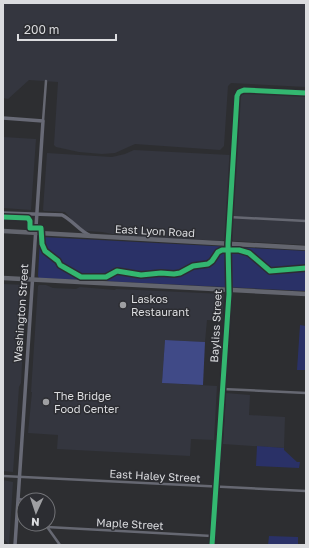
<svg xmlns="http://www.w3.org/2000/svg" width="309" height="548" viewBox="0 0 309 548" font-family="'Golos Text',sans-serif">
	<rect width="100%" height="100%" fill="#2d2e31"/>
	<g fill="#34363f">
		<path d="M3,3H306V87L231,83L228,86L224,146L220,150L135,144L115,153L102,154L79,152L56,147L54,145L58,82L29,80L8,99L3,98Z"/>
		<path d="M243,92L306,96V245L236,241H233L232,239L239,95Z"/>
		<path d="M3,137L36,139L31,210L3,208Z"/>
		<path d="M134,150L230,155L225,239L222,241L117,235L102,232L86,231L79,228L65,212L44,211L43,210L47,153L112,157L125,154Z"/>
		<path d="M3,284L26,285L21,383L19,387L13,472L3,471Z"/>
		<path d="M39,285H46L53,288L76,289L80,287L115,290L116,289L224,294L222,321L207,320L205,342L165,340L162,383L217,386L214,440L191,439L190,456L57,449L58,435L28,433L32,392H31L38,286Z"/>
		<path d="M226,393L250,395L249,415L285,417L284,448L223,444Z"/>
		<path d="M3,480L13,482L9,545L3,538Z"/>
	</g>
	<g fill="#2a3167">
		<path d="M42,237L306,251V291L39,278L38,276L40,239Z"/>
		<path d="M300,325L306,326V370H297Z"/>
		<path d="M257,446L284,448V450L297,462H300L299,468L256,466Z"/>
		<path d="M269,536L298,537V545H268Z"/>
	</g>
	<path fill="#404a87" d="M165,340L205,342L203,385L162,383Z"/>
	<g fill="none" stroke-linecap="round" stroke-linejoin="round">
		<g stroke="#666872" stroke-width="2.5">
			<path d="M43,121L46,81"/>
			<path d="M229,217L306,221"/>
			<path d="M222,389L306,393"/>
			<path d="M3,476L306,491"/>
			<path d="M18,499L26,500"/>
			<path d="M45,524L60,545"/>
			<path d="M47,527L212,536"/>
			<path d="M212,545L229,294L228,244L237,96L239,92L244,90L306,93"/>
		</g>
		<g stroke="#686a76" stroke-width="3.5">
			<path d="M3,118L43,121L15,545"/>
			<path d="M3,213L62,215C72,220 79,230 89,235"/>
		</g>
		<g stroke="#63656e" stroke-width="4.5">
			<path d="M3,231L306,248"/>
			<path d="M3,278L306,294"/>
		</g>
		<g stroke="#2c2d32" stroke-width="8">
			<g id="cycleway">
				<path d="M3,217L28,218L30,221V228H41L42,244L45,251L58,261L60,265L81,277H106L117,271L141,275L161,273L174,274L180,273L193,266L208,264L212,261L218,252L222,250H239L249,253L270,271L306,268"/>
				<path d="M212,545L229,294L228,244L237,96L239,92L244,90L306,93"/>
			</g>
		</g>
		<use href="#cycleway" stroke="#33b770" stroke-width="5"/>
	</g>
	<g fill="#9e9fa2" stroke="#2c2d32" stroke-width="1.5">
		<circle cx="123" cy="305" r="4"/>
		<circle cx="46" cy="402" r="4"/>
	</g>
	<g text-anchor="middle" stroke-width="3" stroke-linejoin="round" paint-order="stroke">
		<g font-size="11" fill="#dbdcdf" stroke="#2c2d32">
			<text transform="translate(155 231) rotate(3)" y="4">East Lyon Road</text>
			<text transform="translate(21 313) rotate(-86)" y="4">Washington Street</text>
			<text transform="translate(216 326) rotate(-87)" y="4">Bayliss Street</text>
			<text transform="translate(155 476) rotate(3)" y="4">East Haley Street</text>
			<text transform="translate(130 524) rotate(3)" y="4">Maple Street</text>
		</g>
		<g font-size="11" fill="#dbdcdf" stroke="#2c2d32" text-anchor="start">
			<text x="131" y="303">Laskos<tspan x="131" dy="13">Restaurant</tspan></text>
			<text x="54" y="400">The Bridge<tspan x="54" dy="13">Food Center</tspan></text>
		</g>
	</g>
	<rect width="309" height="548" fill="none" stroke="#dbdcdf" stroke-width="8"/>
	<g transform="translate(36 512) rotate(183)"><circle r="19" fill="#2c2d32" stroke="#727377"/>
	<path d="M0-3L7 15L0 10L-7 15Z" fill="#9e9fa2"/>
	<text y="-6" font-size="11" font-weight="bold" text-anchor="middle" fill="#dbdcdf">N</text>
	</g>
	<path d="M18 34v6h98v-6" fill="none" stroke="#dbdcdf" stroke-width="2"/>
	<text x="24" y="34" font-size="12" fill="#dbdcdf" stroke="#2c2d32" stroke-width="3" paint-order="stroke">200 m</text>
</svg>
